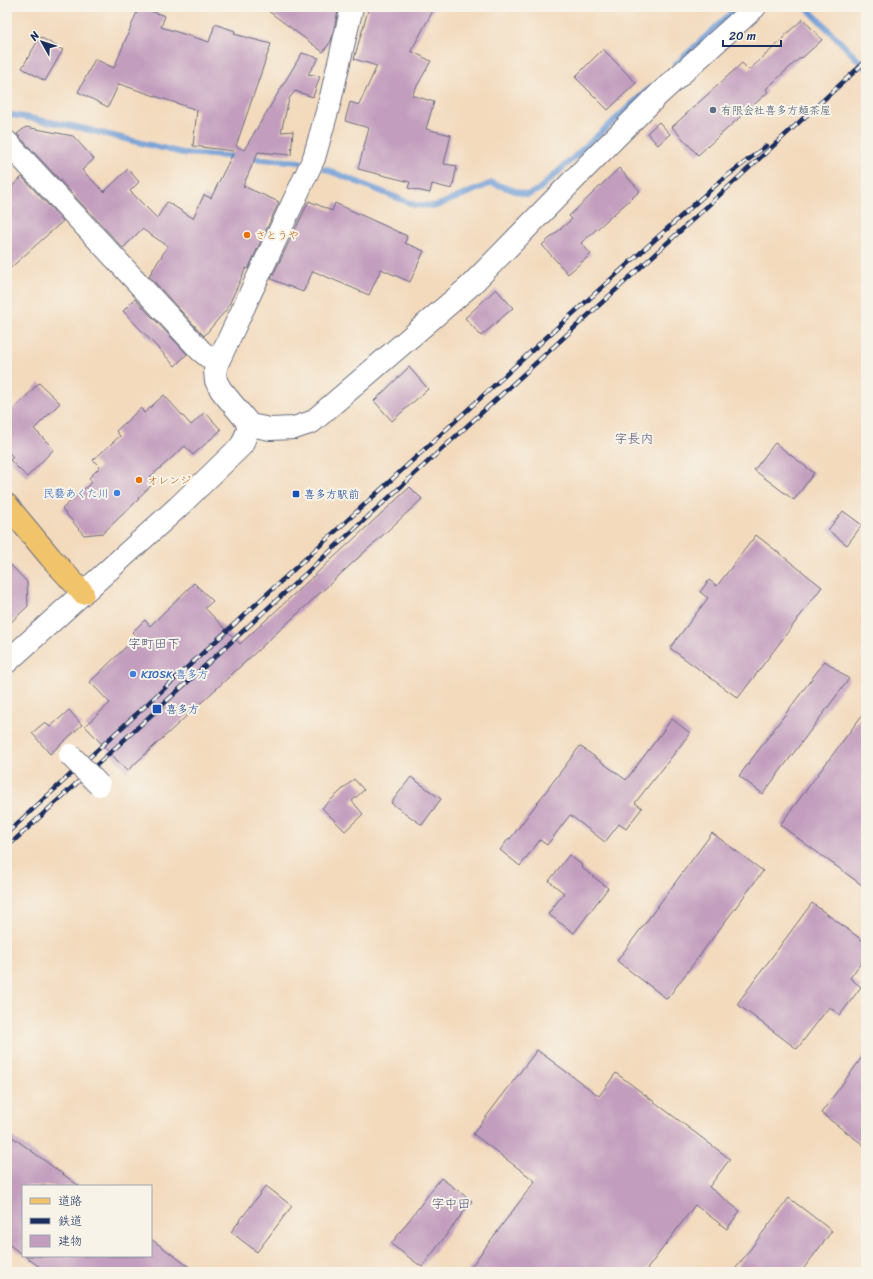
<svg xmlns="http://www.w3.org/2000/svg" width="873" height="1279" viewBox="0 0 873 1279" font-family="Sriracha,'Klee One',sans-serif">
	<rect width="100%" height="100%" fill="#f7f3e8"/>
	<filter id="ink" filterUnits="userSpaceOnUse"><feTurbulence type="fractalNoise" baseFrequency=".025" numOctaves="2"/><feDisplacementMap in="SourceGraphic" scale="8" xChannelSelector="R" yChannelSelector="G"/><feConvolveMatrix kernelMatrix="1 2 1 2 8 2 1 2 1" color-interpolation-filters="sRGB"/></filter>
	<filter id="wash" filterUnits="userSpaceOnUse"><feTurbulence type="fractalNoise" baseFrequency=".012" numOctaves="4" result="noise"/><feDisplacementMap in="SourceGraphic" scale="16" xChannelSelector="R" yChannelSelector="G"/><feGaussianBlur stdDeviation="0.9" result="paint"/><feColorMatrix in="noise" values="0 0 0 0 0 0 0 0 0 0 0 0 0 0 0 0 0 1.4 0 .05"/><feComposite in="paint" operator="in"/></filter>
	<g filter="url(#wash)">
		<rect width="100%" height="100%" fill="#f3dabd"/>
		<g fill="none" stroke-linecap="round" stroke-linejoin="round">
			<g stroke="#6e9cd6" stroke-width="6">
				<path d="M806,7L866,68"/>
				<path d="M675,65L738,7"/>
				<path d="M7,114L77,127L182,153L239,157"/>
				<path d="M248,158L300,162"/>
				<path d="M325,169L415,205L436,206L492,183L527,195L538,190L550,179L652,86"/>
			</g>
		</g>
		<g id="blocks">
			<g fill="#c29dbe">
				<path d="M139,7L165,16L161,27L209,42L215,24L235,31L234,34L271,44L236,146L244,150L302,53L319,58L308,74L320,76L313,97L295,91L289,99L281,132L293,131L291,155L258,152L243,186L279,202L248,269L246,268L227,309L204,336L149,276L168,246L142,229L123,248L17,134L26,127L73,136L94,159L82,170L104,192L128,169L139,182L130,191L157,218L167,202L193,218L204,195L211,198L234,151L193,146L197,110L119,84L108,107L78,92L95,59L114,68Z"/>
				<path d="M263,7H339L331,41L323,52Z"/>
				<path d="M369,7H435L411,51L431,61L412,95L434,102L426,129L451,135L444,164L457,166L452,189L432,184L430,193L408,188L410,182L358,169L369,128L345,121L350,102L359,105L377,66L354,59Z"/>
				<path d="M803,19L822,40L802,58L801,57L766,89L768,92L698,155L672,127L742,63L749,70L784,38L783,37Z"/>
				<path d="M40,37L63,50L45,81L22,68Z"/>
				<path d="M603,49L636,83L608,110L575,77Z"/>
				<path d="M659,122L670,134L658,145L647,133Z"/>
				<path d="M619,168L640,191L581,243L591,254L568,274L542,245L572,219L569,216Z"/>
				<path d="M22,177L63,221L7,271V191Z"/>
				<path d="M309,201L332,211L335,203L407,236L405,243L424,251L410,282L381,269L369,295L313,271L303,292L271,279Z"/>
				<path d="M496,289L513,308L481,336L465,318Z"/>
				<path d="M135,299L187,354L175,366L123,311Z"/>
				<path d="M409,367L428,389L392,421L374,401Z"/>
				<path d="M39,383L60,403L34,429L54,449L27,477L10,460L13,457L7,451V416Z"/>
				<path d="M164,395L191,425L205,412L221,430L193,455L185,446L150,477L155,482L138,498L139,499L103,533L84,535L62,509L92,482L89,478L100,467L93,460L120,436L116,431L141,408L144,413Z"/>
				<path d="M775,443L814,473L794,500L754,470Z"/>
				<path d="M410,487L422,499L127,771L85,726L110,703L90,682L136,637L132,632L145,620L150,626L194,583L213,601L205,608L240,644Z"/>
				<path d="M843,511L862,525L847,545L828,530Z"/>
				<path d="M756,535L822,587L738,698L670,648L708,598L700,592L709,580L717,586Z"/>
				<path d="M7,561L27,582L28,606L7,626Z"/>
				<path d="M825,661L849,679L763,794L739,776Z"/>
				<path d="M69,710L82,725L50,754L32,733L45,722L50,727Z"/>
				<path d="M866,710V888L780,825Z"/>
				<path d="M672,719L690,733L654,780H653L635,803L642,808L626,829L619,824L605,842L570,815L547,845L540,840L520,866L500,850L509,838L510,839L580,746L626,780Z"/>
				<path d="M411,777L441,799L422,825L391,803Z"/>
				<path d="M354,779L364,790L352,801L363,814L345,831L322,808Z"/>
				<path d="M712,833L763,871L667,999L617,961Z"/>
				<path d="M569,855L582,865L581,867L608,888L574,933L548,914L564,893L549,881Z"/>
				<path d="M812,903L866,943V956L850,978L861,987L840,1015L829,1007L797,1049L737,1004Z"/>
				<path d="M537,1050L599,1096L616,1073L730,1159L709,1187L740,1211L727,1229L695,1205L645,1272H467L535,1181L473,1134Z"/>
				<path d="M866,1052V1147L821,1113Z"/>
				<path d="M7,1133L79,1186H23V1255L7,1243Z"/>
				<path d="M441,1178L472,1201L422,1267L391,1244Z"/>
				<path d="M266,1186L292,1206L257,1252L231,1232Z"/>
				<path d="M789,1198L832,1231L801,1272H733Z"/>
				<path d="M151,1239L196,1272H46L25,1256H151Z"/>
			</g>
		</g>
	</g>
	<g filter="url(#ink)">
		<use href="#blocks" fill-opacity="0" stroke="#676b7f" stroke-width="1"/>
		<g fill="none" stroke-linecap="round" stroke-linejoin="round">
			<g stroke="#676b7f" stroke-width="24">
				<g id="minor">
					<path d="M352,7L330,101L314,158L217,364L215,371L216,381L221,390L250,425L270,429L294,428L312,422L471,285L591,162L659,94L755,7"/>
					<path d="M7,142L201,351L217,364"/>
					<path d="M7,662L178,507L242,445L250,425"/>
				</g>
			</g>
			<g stroke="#676b7f" stroke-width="24">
				<path id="major" d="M7,505L51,558L83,593"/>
			</g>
			<use href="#minor" stroke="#fff" stroke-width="22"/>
			<use href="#major" stroke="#f1c36a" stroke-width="22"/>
			<g stroke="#1b2f5e" stroke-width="4.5">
				<g id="rail">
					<path d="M7,833L549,335L718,183L766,146"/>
					<path d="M7,847L866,61"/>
				</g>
			</g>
			<use href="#rail" stroke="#f7f3e8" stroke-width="3" stroke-dasharray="9" stroke-linecap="butt"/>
			<g stroke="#676b7f" stroke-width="24" stroke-linecap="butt">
				<path id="minor-bridge" d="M70,755L99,785"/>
			</g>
			<use href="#minor-bridge" stroke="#fff" stroke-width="22"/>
		</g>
	</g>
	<circle fill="#5c6f8a" stroke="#f7f3e8" stroke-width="1.5" cx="713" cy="110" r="4"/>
	<g fill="#e8710a" stroke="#f7f3e8" stroke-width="1.5">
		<circle cx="247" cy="235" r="4"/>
		<circle cx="139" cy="480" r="4"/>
	</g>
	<g fill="#3f7fe0" stroke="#f7f3e8" stroke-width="1.5">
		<circle cx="117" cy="493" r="4"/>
		<circle cx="133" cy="674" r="4"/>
	</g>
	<g fill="#1a4fb4" stroke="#f7f3e8" stroke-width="1.5">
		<rect x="292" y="490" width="8" height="8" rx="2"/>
		<rect x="152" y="704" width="10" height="10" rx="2"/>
	</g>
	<g text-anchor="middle" stroke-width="4" stroke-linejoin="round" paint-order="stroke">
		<g font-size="11" fill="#4e5e75" stroke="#f7f3e8" text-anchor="start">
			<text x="721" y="114">有限会社喜多方麺茶屋</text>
		</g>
		<g font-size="11" fill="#c56008" stroke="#f7f3e8" text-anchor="start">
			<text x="255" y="239">さとうや</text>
			<text x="147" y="484">オレンジ</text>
		</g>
		<g font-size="11" fill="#366cbe" stroke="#f7f3e8" text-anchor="end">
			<text x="109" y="497">民藝あくた川</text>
			<text x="141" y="678" text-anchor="start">KIOSK 喜多方</text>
		</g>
		<g font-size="11" fill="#164399" stroke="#f7f3e8" text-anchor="start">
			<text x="304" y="498">喜多方駅前</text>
			<text x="166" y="713">喜多方</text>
		</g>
		<g font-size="13" fill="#555680" stroke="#f7f3e8">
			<text x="634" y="443">字長内</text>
			<text x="154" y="648">字町田下</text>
			<text x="451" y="1208">字中田</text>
		</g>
	</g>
	<rect width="873" height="1279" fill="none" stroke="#f7f3e8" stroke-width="24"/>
	<rect x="22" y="1185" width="130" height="72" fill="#f7f3e8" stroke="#9fa5b1"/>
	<rect x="30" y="1198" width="20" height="6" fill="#f1c36a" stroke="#9fa5b1"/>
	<text x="58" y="1205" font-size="12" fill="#1b2f5e">道路</text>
	<rect x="30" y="1218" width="20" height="6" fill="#1b2f5e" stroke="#9fa5b1"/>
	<text x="58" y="1225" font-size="12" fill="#1b2f5e">鉄道</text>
	<rect x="30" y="1235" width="20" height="12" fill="#c29dbe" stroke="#9fa5b1"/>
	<text x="58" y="1245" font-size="12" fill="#1b2f5e">建物</text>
	<g transform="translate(42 42) rotate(309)" stroke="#f7f3e8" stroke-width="3" paint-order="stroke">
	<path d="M0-3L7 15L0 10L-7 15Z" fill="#1b2f5e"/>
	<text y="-6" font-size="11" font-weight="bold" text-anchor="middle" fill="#1b2f5e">N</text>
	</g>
	<path d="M723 40v6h58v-6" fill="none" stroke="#1b2f5e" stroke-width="2"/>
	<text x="729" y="40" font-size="12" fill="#1b2f5e" stroke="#f7f3e8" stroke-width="3" paint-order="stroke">20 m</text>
</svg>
